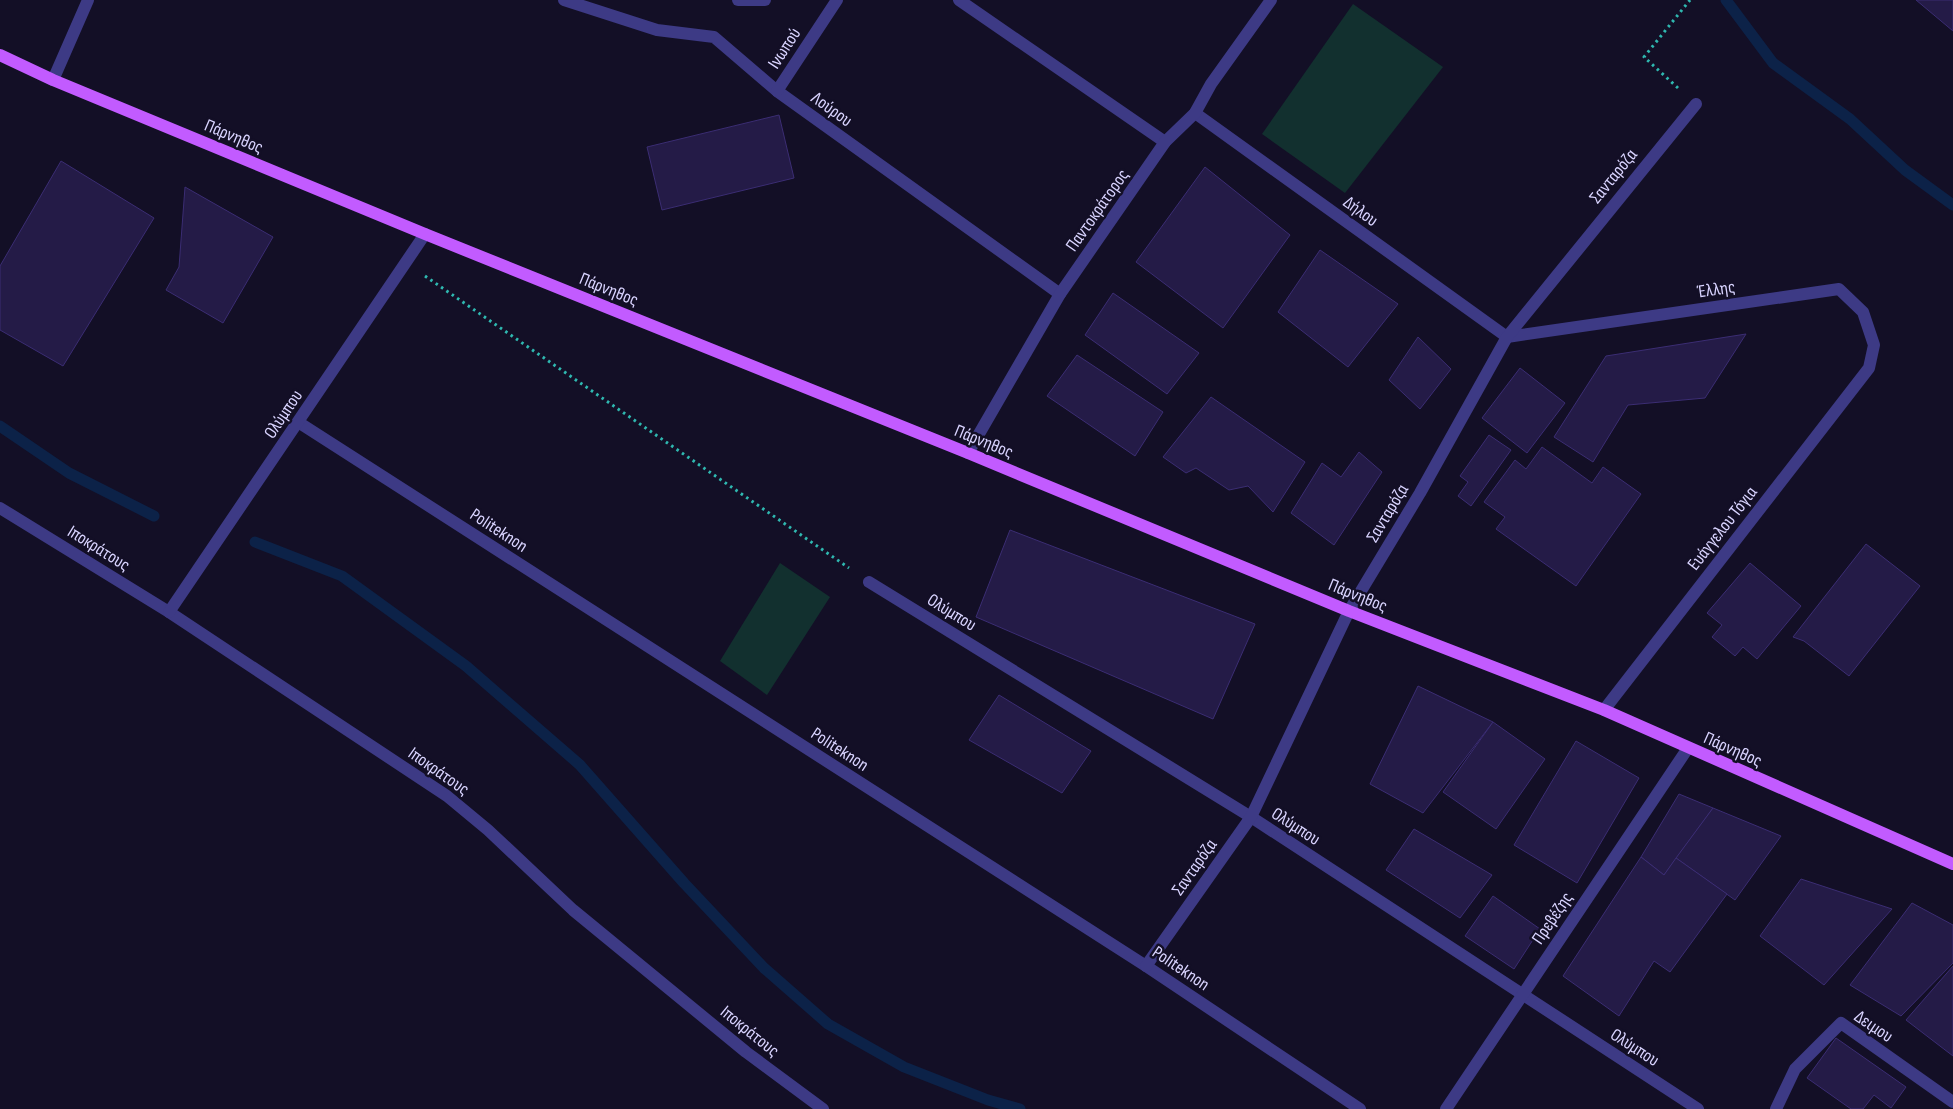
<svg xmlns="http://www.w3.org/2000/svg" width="1953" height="1109" viewBox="0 0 1953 1109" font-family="'Sofia Sans Condensed',sans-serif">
	<rect width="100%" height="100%" fill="#130f26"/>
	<g fill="#12302f">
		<path d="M1353,4L1443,67L1345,193L1262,134Z"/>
		<path d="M780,563L830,597L767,695L720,661Z"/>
	</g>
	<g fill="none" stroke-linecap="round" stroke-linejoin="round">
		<g stroke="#0c2248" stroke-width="11">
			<path d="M1726,0L1773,63L1850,119L1905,170L1953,205"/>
			<path d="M0,426L69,473L154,516"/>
			<path d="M255,542L342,576L466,666L580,765L684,883L764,968L828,1024L904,1067L988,1100L1020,1109"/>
		</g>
	</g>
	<g fill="#241b47" stroke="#3b2d73">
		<path d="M1916,0H1953V31Z"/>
		<path d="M779,115L794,178L662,210L647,147Z"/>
		<path d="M61,161L154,218L63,366L0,330V266Z"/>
		<path d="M1205,167L1290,235L1223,328L1136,262Z"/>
		<path d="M185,187L273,237L223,323L166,290L179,267Z"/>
		<path d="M1320,250L1398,304L1348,367L1278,312Z"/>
		<path d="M1113,293L1199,353L1167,394L1085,335Z"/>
		<path d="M1746,334L1705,398L1628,405L1593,462L1554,437L1606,356Z"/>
		<path d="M1418,337L1451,369L1420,409L1389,380Z"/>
		<path d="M1077,355L1163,412L1135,456L1047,396Z"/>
		<path d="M1520,368L1565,403L1527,453L1482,418Z"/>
		<path d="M1211,397L1305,462L1273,512L1248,486L1229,490L1196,468L1186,473L1163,457Z"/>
		<path d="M1489,435L1511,450L1471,506L1458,496L1468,482L1460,476Z"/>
		<path d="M1542,447L1592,483L1603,467L1641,494L1576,586L1496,529L1505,517L1484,502L1515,460L1526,469Z"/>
		<path d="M1359,452L1382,472L1334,545L1291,513L1322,463L1341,477Z"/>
		<path d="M1010,530L1255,624L1213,719L976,617Z"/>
		<path d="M1866,544L1920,586L1849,676L1804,641L1793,637Z"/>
		<path d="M1750,563L1801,606L1757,659L1743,647L1735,656L1712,637L1722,625L1707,613Z"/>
		<path d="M1418,686L1493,722L1423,813L1370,784Z"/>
		<path d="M999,695L1091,751L1062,793L969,740Z"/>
		<path d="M1493,722L1545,759L1496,829L1443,792Z"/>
		<path d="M1576,741L1639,778L1577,883L1514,845Z"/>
		<path d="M1679,794L1713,808L1664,875L1641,857Z"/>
		<path d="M1713,808L1781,836L1735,900L1676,858Z"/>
		<path d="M1414,829L1492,875L1460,918L1386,870Z"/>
		<path d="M1641,857L1664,875L1676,858L1727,894L1670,972L1654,961L1619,1016L1563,976Z"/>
		<path d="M1801,879L1892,909L1824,985L1760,936Z"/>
		<path d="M1493,896L1540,929L1514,969L1465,936Z"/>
		<path d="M1912,903L1953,925V963L1901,1016L1850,985Z"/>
		<path d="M1953,966V1056L1906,1020Z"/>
		<path d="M1836,1038L1906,1087L1891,1108L1874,1095L1863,1109H1851L1807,1078Z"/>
	</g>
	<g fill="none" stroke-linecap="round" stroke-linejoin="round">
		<g stroke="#2fb8b0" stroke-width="3" stroke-dasharray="2.5 4" stroke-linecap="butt">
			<path d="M1678,88L1644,57L1690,0"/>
			<path d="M425,276L849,568"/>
		</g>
		<g stroke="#3d3a85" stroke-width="12">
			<path d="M564,0L657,30L714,37L777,91L1060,294"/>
			<path d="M738,0H765"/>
			<path d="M959,0L1165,142"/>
			<path d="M53,80L88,0"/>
			<path d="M777,91L837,0"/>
			<path d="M1195,113L1507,337L1839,289L1863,312L1874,345L1869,368L1604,710"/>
			<path d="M298,422L1146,966L1360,1109"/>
			<path d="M968,453L1060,294L1165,142L1195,113L1211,84L1271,0"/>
			<path d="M0,508L169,612L447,796L488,830L573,910L746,1052L823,1109"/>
			<path d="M869,582L1251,817L1698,1109"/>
			<path d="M169,612L425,234"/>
			<path d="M1146,966L1251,817L1349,611L1420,493L1507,337L1696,104"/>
			<path d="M1446,1109L1688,748"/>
			<path d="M1776,1109L1795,1069L1841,1023L1953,1102"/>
		</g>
		<path stroke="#c25bff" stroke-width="12" d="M0,55L53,80L425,234L968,453L1349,611L1604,710L1953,864"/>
	</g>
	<g text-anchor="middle" stroke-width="5" stroke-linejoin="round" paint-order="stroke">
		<g font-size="18" fill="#d9d4ff" stroke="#130f26">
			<text transform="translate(784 48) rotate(-57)" y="6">Ινωπού</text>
			<text transform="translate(832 109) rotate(36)" y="6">Λούρου</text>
			<text transform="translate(234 136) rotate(23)" y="6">Πάρνηθος</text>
			<text transform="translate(1613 176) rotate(-51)" y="6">Σανταρόζα</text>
			<text transform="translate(1097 210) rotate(-55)" y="6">Παντοκράτορος</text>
			<text transform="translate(1361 211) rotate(36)" y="6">Δήλου</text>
			<text transform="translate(609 289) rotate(22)" y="6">Πάρνηθος</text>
			<text transform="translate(1716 289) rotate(-8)" y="6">Έλλης</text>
			<text transform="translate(283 414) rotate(-56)" y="6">Ολύμπου</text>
			<text transform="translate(984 441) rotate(22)" y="6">Πάρνηθος</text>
			<text transform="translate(1387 513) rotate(-59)" y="6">Σανταρόζα</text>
			<text transform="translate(1722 528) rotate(-52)" y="6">Ευάγγελου Τόγια</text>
			<text transform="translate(499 530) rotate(33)" y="6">Politeknon</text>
			<text transform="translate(99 548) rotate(32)" y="6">Ιποκράτους</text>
			<text transform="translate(1358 595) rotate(22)" y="6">Πάρνηθος</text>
			<text transform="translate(952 612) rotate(32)" y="6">Ολύμπου</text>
			<text transform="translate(840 749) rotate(33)" y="6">Politeknon</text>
			<text transform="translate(1733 749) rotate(24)" y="6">Πάρνηθος</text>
			<text transform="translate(439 771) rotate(35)" y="6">Ιποκράτους</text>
			<text transform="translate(1296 826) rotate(33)" y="6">Ολύμπου</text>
			<text transform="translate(1194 867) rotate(-55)" y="6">Σανταρόζα</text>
			<text transform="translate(1552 918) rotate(-56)" y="6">Πρεβέζης</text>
			<text transform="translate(1181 968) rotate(34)" y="6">Politeknon</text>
			<text transform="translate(1874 1026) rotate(34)" y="6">Δειμου</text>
			<text transform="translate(750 1031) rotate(39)" y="6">Ιποκράτους</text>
			<text transform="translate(1635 1047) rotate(33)" y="6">Ολύμπου</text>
		</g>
	</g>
</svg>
